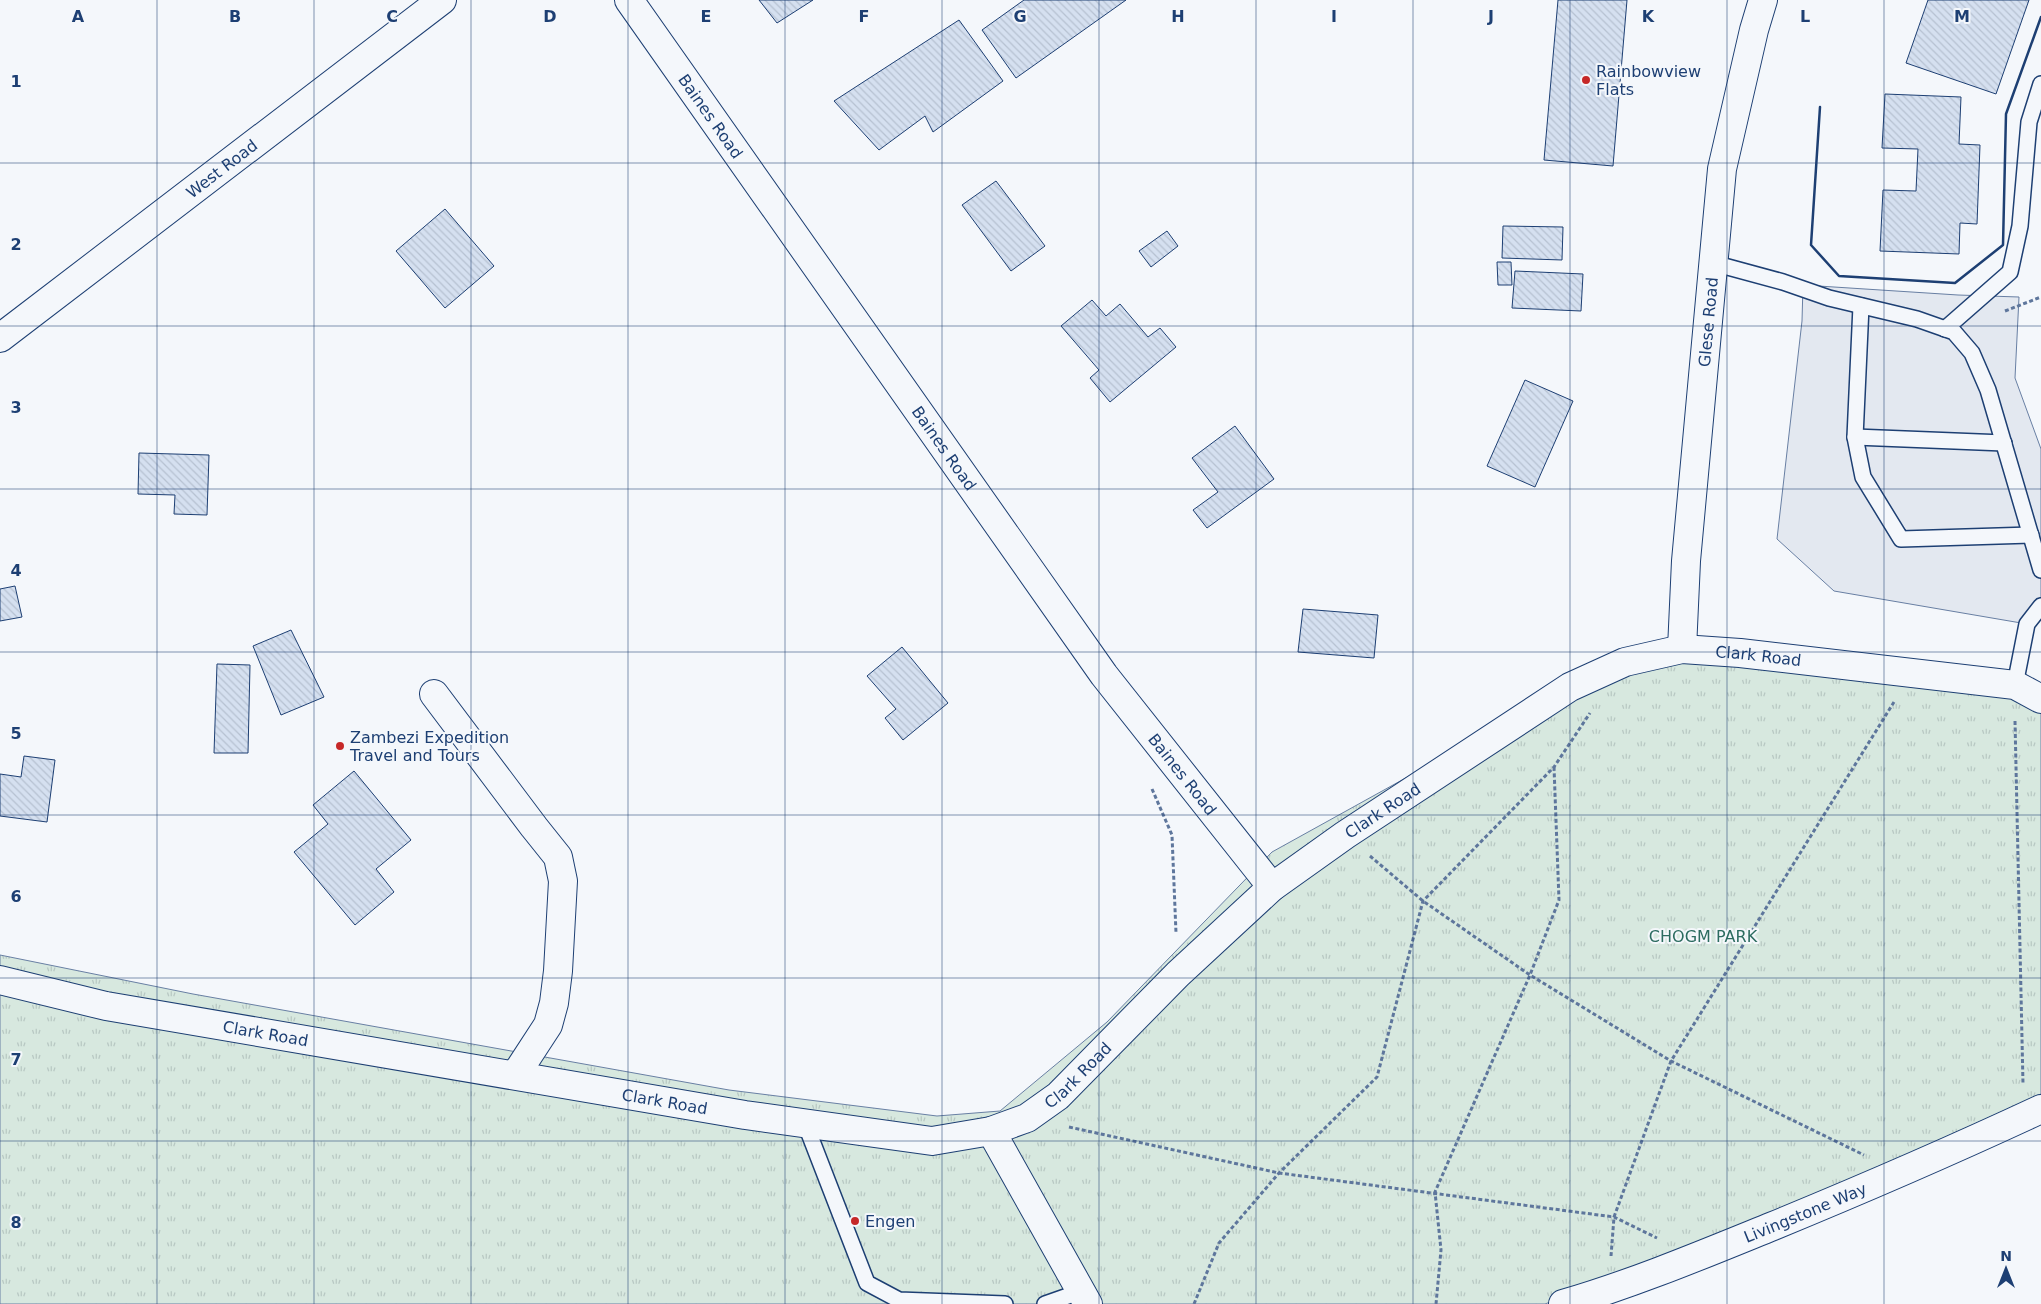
<svg xmlns="http://www.w3.org/2000/svg" width="2041" height="1304" viewBox="0 0 2041 1304" font-family="'DejaVu Sans',sans-serif">
	<defs>
		<pattern id="park-tufts" width="24" height="20" patternUnits="userSpaceOnUse" patternTransform="scale(1.25)"><rect width="24" height="20" fill="#d7e8df"/><path d="M3 7l-1-3M5 7V3M7 7l1-3M15 17l-1-3M17 17v-4M19 17l1-3" fill="none" stroke="#b8c8c3"/></pattern>
		<pattern id="building-back-hatch" width="6" height="6" patternUnits="userSpaceOnUse" patternTransform="scale(1.25)"><rect width="6" height="6" fill="#d5e0f0"/><path d="M-1 5l2 2M0 0l6 6M5-1l2 2" fill="none" stroke="#b6c1d1"/></pattern>
	</defs>
	<rect width="100%" height="100%" fill="#f4f7fb"/>
	<path fill="url(#park-tufts)" stroke="#687fa3" d="M1682,649L2041,699V1094L1897,1159L1687,1250L1545,1304H0V955L193,994L729,1090L937,1116L1000,1111L1107,1022L1272,852L1570,687Z"/>
	<path fill="#e3e8f0" stroke="#687fa3" d="M1803,285L1958,295L2019,297L2015,378L2041,449V606L2027,624L1834,591L1777,539L1802,321Z"/>
	<g fill="url(#building-back-hatch)" stroke="#1d3f73">
		<path d="M759,0H813L777,23Z"/>
		<path d="M1024,0H1126L1016,78L982,30Z"/>
		<path d="M1558,0H1627L1613,166L1544,160Z"/>
		<path d="M1928,0H2029L1996,94L1906,63Z"/>
		<path d="M959,20L1003,81L933,132L925,116L879,150L834,101Z"/>
		<path d="M1885,94L1961,97L1959,144L1980,145L1977,224L1960,223L1959,254L1880,251L1883,190L1916,191L1918,149L1882,148Z"/>
		<path d="M996,181L1045,246L1011,271L962,205Z"/>
		<path d="M445,209L494,266L445,308L396,251Z"/>
		<path d="M1503,226L1563,227L1562,260L1502,258Z"/>
		<path d="M1167,231L1178,246L1151,267L1139,251Z"/>
		<path d="M1497,262H1511L1512,285H1498Z"/>
		<path d="M1515,271L1583,274L1581,311L1512,308Z"/>
		<path d="M1092,300L1106,316L1120,304L1148,337L1160,328L1176,347L1110,402L1090,378L1099,370L1061,326Z"/>
		<path d="M1525,380L1573,401L1535,487L1487,466Z"/>
		<path d="M1235,426L1274,479L1207,528L1193,510L1218,492L1192,458Z"/>
		<path d="M139,453L209,455L207,515L174,514L175,495L138,494Z"/>
		<path d="M15,586L22,617L0,621V589Z"/>
		<path d="M1303,609L1378,615L1374,658L1298,652Z"/>
		<path d="M291,630L324,697L281,715L253,646Z"/>
		<path d="M902,647L948,703L903,740L885,718L896,709L867,676Z"/>
		<path d="M217,664L250,665L248,753H214Z"/>
		<path d="M24,756L55,760L47,822L0,816V774L21,777Z"/>
		<path d="M354,771L411,840L376,869L394,892L355,925L294,852L328,824L313,805Z"/>
	</g>
	<g fill="none" stroke-linecap="round" stroke-linejoin="round">
		<g stroke="#1d3f73" stroke-width="18">
			<g id="service">
				<path d="M1713,263L1783,282L1829,298L1917,319L1954,332L1972,353L1988,390L2041,570"/>
				<path d="M1861,306L1855,437L1863,477L1901,539L2031,535"/>
				<path d="M1945,329L2010,272L2020,226L2029,122L2041,84"/>
				<path d="M1855,437L2004,443"/>
				<path d="M2015,685L2027,624L2041,606"/>
				<path d="M805,1123L867,1283L899,1300L1005,1304"/>
				<path d="M1045,1304L1082,1291"/>
			</g>
		</g>
		<g stroke="#1d3f73" stroke-width="30">
			<g id="minor">
				<path id="s1" d="M629,0L1104,675L1272,887"/>
				<path id="s2" d="M0,338L442,0"/>
				<path id="s3" d="M1682,649L1686,561L1722,169L1754,30L1763,0"/>
				<path d="M434,694L534,827L558,857L563,881L558,971L554,1003L548,1025L516,1074"/>
				<path id="s4" d="M0,980L106,1006L745,1115L932,1141L991,1131L1027,1118L1058,1096L1178,974L1272,887L1345,835L1570,687L1625,662L1682,649L1740,653L2015,685L2041,699"/>
				<path d="M991,1131L1088,1304"/>
			</g>
		</g>
		<g stroke="#1d3f73" stroke-width="30">
			<g id="trunk">
				<path id="s5" d="M1563,1304C1635,1283 1704,1254 1773,1226C1863,1189 1953,1150 2041,1109"/>
			</g>
		</g>
		<g stroke="#5e769c" stroke-width="3" stroke-dasharray="4 2.5" stroke-linecap="butt">
			<path d="M2005,311L2041,297"/>
			<path d="M2015,721L2023,1084"/>
			<path d="M1152,789L1172,835L1176,933"/>
			<path d="M1370,856L1423,901L1530,975L1671,1061L1864,1155"/>
			<path d="M1069,1127L1279,1173L1614,1217L1657,1238"/>
			<path d="M1611,1256L1614,1217L1671,1061L1894,702"/>
			<path d="M1194,1304L1219,1243L1279,1173L1377,1077L1423,901L1554,767L1590,713"/>
			<path d="M1436,1304L1441,1250L1435,1192L1530,975L1559,900L1554,767"/>
		</g>
		<use href="#service" stroke="#f4f7fb" stroke-width="15"/>
		<use href="#minor" stroke="#f4f7fb" stroke-width="28"/>
		<use href="#trunk" stroke="#f4f7fb" stroke-width="28"/>
		<path stroke="#1d3f73" stroke-width="2.5" d="M1820,107L1811,245L1839,276L1955,283L2003,245L2006,114L2041,17"/>
	</g>
	<path fill="none" stroke="#1d3f73" stroke-width="1" stroke-opacity="0.55" d="M157,0V1304M314,0V1304M471,0V1304M628,0V1304M785,0V1304M942,0V1304M1099,0V1304M1256,0V1304M1413,0V1304M1570,0V1304M1727,0V1304M1884,0V1304M0,163H2041M0,326H2041M0,489H2041M0,652H2041M0,815H2041M0,978H2041M0,1141H2041"/>
	<g fill="#c62828" stroke="#f4f7fb" stroke-width="2">
		<circle cx="1586" cy="80" r="5"/>
		<circle cx="340" cy="746" r="5"/>
		<circle cx="855" cy="1221" r="5"/>
	</g>
	<g text-anchor="middle" stroke-width="4" stroke-linejoin="round" paint-order="stroke">
		<g font-size="16" fill="#1d3f73" stroke="#f4f7fb" text-anchor="start">
			<text x="1596" y="77">Rainbowview<tspan x="1596" dy="18">Flats</tspan></text>
			<text x="350" y="743">Zambezi Expedition<tspan x="350" dy="18">Travel and Tours</tspan></text>
			<text x="865" y="1227">Engen</text>
		</g>
		<g font-size="16" fill="#1d3f73" stroke="#f4f7fb">
			<text dy="6" stroke="none"><textPath href="#s1" startOffset="142">Baines Road</textPath></text>
			<text dy="6" stroke="none"><textPath href="#s2" startOffset="279">West Road</textPath></text>
			<text dy="6" stroke="none"><textPath href="#s3" startOffset="328">Glese Road</textPath></text>
			<text dy="6" stroke="none"><textPath href="#s1" startOffset="548">Baines Road</textPath></text>
			<text dy="6" stroke="none"><textPath href="#s4" startOffset="1936">Clark Road</textPath></text>
			<text dy="6" stroke="none"><textPath href="#s1" startOffset="952">Baines Road</textPath></text>
			<text dy="6" stroke="none"><textPath href="#s4" startOffset="1516">Clark Road</textPath></text>
			<text dy="6" stroke="none"><textPath href="#s4" startOffset="271">Clark Road</textPath></text>
			<text dy="6" stroke="none"><textPath href="#s4" startOffset="1111">Clark Road</textPath></text>
			<text dy="6" stroke="none"><textPath href="#s4" startOffset="676">Clark Road</textPath></text>
			<text dy="6" stroke="none"><textPath href="#s5" startOffset="259">Livingstone Way</textPath></text>
		</g>
		<g font-size="16" fill="#2c6c60" stroke="#f4f7fb">
			<text x="1703" y="942">CHOGM PARK</text>
		</g>
	</g>
	<g font-size="16" text-anchor="middle" font-weight="bold" fill="#1d3f73" stroke="#f4f7fb" stroke-width="4" stroke-linejoin="round" paint-order="stroke">
		<text x="78" y="22">A</text>
		<text x="235" y="22">B</text>
		<text x="392" y="22">C</text>
		<text x="550" y="22">D</text>
		<text x="706" y="22">E</text>
		<text x="864" y="22">F</text>
		<text x="1020" y="22">G</text>
		<text x="1178" y="22">H</text>
		<text x="1334" y="22">I</text>
		<text x="1491" y="22">J</text>
		<text x="1648" y="22">K</text>
		<text x="1805" y="22">L</text>
		<text x="1962" y="22">M</text>
		<text x="16" y="87">1</text>
		<text x="16" y="250">2</text>
		<text x="16" y="413">3</text>
		<text x="16" y="576">4</text>
		<text x="16" y="739">5</text>
		<text x="16" y="902">6</text>
		<text x="16" y="1065">7</text>
		<text x="16" y="1228">8</text>
	</g>
	<g transform="translate(2006 1269)" stroke="#f4f7fb" stroke-width="4" paint-order="stroke">
	<path d="M0-4L9 19L0 12L-9 19Z" fill="#1d3f73"/>
	<text y="-8" font-size="14" font-weight="bold" text-anchor="middle" fill="#1d3f73">N</text>
	</g>
</svg>
